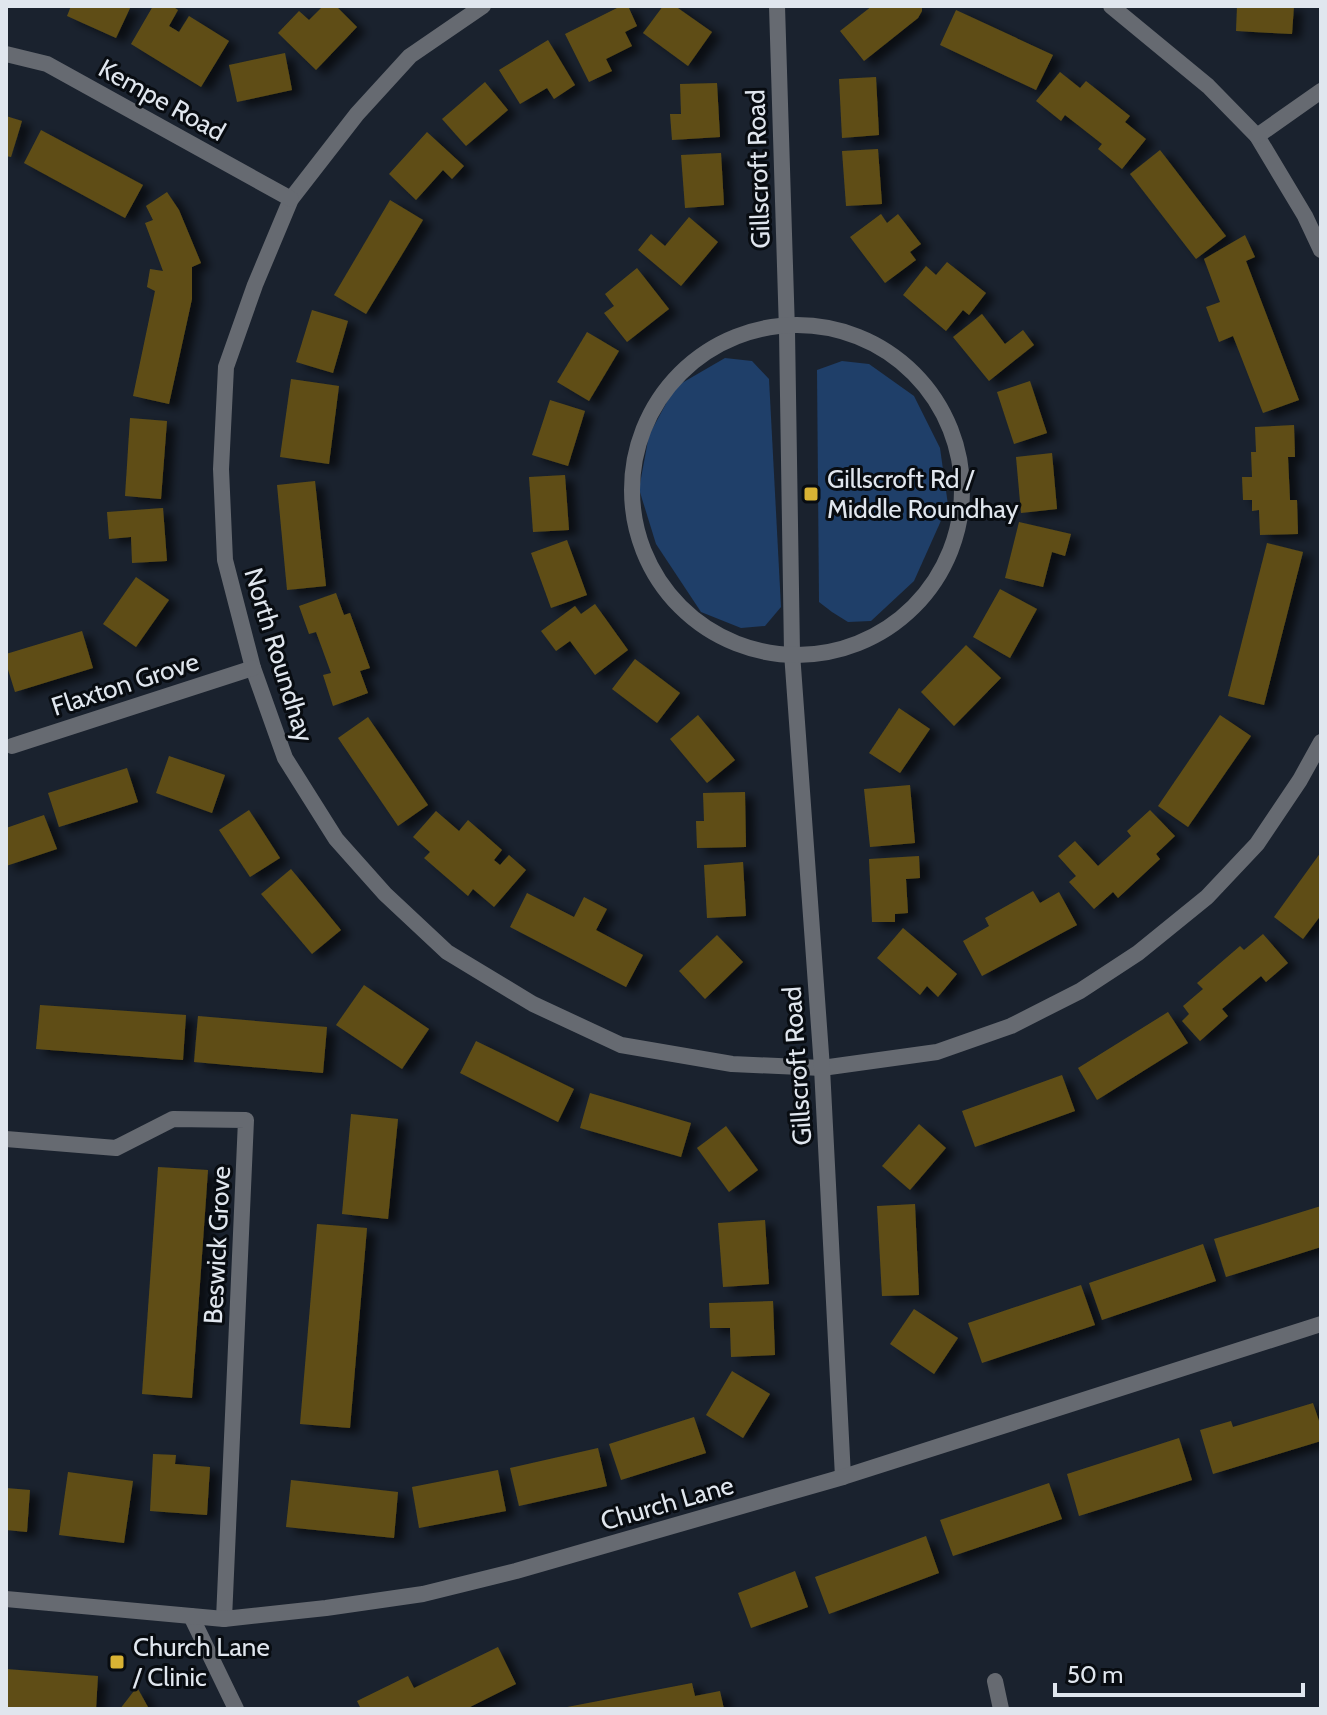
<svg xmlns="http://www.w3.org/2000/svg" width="1327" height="1715" viewBox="0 0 1327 1715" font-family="Cabin,sans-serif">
	<defs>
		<filter id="shadow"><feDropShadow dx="9" dy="5" stdDeviation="4" flood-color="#0009"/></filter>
	</defs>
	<rect width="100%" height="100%" fill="#1a222e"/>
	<g fill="#1f3f69">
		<path d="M725,358L752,361L769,379L781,607L765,626L741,628L701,612L656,544L639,489L649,435L675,387Z"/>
		<path d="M842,361L869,364L914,396L940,448L948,505L914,581L871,621L848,622L832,612L819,602L817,370Z"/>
	</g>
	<g fill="#5f4e17" filter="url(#shadow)">
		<path d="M71,6H131L116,38L67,16Z"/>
		<path d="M153,6H172L178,10L169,26L179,32L189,16L229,41L201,87L131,44Z"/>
		<path d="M323,6H336L357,27L316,70L278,33L299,11L309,20Z"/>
		<path d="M621,6H628L637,26L625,32L632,46L606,59L612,71L589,82L565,34Z"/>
		<path d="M663,6H675L712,32L688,66L643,33Z"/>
		<path d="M872,6H922V11L918,18L864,61L840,31Z"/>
		<path d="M1237,6H1294L1292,34L1236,31Z"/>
		<path d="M956,10L1053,55L1036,90L940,45Z"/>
		<path d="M548,40L575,85L554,99L547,88L520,104L499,70Z"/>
		<path d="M285,53L292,90L237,102L229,65Z"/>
		<path d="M1060,72L1080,88L1086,81L1130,116L1125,122L1146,139L1122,169L1098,149L1102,144L1065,115L1061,121L1036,101Z"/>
		<path d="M876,77L879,135L842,138L839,79Z"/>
		<path d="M485,82L508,110L466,146L442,119Z"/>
		<path d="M717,83L720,137L672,140L670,114H681L680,84Z"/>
		<path d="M6,116L22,121L11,157L6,156Z"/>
		<path d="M41,130L143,185L125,218L24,163Z"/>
		<path d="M427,132L464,166L452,179L443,170L416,200L389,174Z"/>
		<path d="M878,149L882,204L846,206L842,151Z"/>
		<path d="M1160,150L1226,236L1196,259L1130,174Z"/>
		<path d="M721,153L724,205L685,208L681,155Z"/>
		<path d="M167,192L179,210L201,263L192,267V299L169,404L133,396L155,291L147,287L150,269L163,271L145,223L153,220L146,206Z"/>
		<path d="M390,200L423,220L366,314L334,295Z"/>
		<path d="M881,214L887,223L898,214L921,244L910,252L916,260L885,283L850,237Z"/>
		<path d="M689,217L718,242L681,286L638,250L651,234L665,246Z"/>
		<path d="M1245,235L1255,257L1246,261L1299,400L1263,413L1233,336L1219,342L1206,307L1220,302L1204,259Z"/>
		<path d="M947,262L986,293L969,315L963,310L946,331L903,295L926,266L936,275Z"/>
		<path d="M637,268L669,309L627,342L604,313L614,306L605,294Z"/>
		<path d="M312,310L348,321L333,373L296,362Z"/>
		<path d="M982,314L1005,344L1023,330L1034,345L989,381L953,337Z"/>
		<path d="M587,332L619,351L589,401L557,382Z"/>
		<path d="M291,379L339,386L329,464L280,457Z"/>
		<path d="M1030,381L1047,433L1014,444L997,392Z"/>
		<path d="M550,400L585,411L568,466L532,455Z"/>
		<path d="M130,418L167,421L161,499L125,496Z"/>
		<path d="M1294,425L1295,457H1288L1290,500H1297L1298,534L1260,535L1259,510L1252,511V500H1243L1242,477H1252L1251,452H1256L1255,427Z"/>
		<path d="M1052,453L1057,509L1021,513L1016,457Z"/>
		<path d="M565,475L569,530L533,532L529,477Z"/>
		<path d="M315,481L326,586L287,590L277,485Z"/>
		<path d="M163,508L167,561L132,563L131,537L109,539L107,512Z"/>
		<path d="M1019,522L1071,534L1065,556L1052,552L1043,587L1005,578Z"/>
		<path d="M567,540L587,595L551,608L531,553Z"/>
		<path d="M1267,543L1303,552L1264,705L1228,696Z"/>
		<path d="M136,577L169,600L136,647L103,624Z"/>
		<path d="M1000,589L1037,609L1010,658L973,637Z"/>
		<path d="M336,593L344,615L350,613L370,668L360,671L368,693L333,706L323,675L331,673L316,632L309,634L299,606Z"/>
		<path d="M595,604L628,650L595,675L570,641L556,651L541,631L575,606L581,614Z"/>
		<path d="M82,631L93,668L15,692L6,663V654Z"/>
		<path d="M966,645L1001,678L954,726L921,692Z"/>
		<path d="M635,659L680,693L657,723L612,689Z"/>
		<path d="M899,708L930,729L900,773L869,753Z"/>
		<path d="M698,715L735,760L707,783L670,739Z"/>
		<path d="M1220,715L1251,736L1188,827L1158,806Z"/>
		<path d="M368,717L428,805L398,826L338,738Z"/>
		<path d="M169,756L225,775L212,813L156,793Z"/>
		<path d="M127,768L138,802L59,827L48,793Z"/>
		<path d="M910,785L915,843L870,847L864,789Z"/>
		<path d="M745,792L746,847L697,848L696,821H704L703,793Z"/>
		<path d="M249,810L280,858L250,877L219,830Z"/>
		<path d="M1150,810L1175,836L1156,854L1160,859L1118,898L1113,892L1094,909L1069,882L1076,876L1058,856L1075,841L1098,866L1131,836L1127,831Z"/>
		<path d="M436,811L459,831L468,820L502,850L494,860L500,865L509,855L526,870L494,907L473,889L468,896L424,858L430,852L413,837Z"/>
		<path d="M44,815L57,849L6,866V828Z"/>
		<path d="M1321,852V915L1303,939L1274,917Z"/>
		<path d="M919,856L920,878L906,879L908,913L895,914V922H872L869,859Z"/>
		<path d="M743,862L746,916L707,918L704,865Z"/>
		<path d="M291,869L341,930L312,954L261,894Z"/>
		<path d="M1033,891L1040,903L1059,892L1077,925L982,976L963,941L989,926L985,918Z"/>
		<path d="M527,893L574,917L584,897L607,909L596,930L643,955L626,987L510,927Z"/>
		<path d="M903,928L957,974L938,997L927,986L920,995L877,958Z"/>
		<path d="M1263,934L1288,963L1266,982L1261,976L1222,1009L1228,1016L1200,1041L1182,1021L1189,1014L1183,1006L1203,989L1197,983L1240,946L1244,950Z"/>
		<path d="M717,935L743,962L705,999L679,971Z"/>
		<path d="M364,985L429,1029L402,1069L336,1025Z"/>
		<path d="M40,1005L186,1015L183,1060L36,1049Z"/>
		<path d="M1168,1012L1188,1043L1097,1100L1078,1068Z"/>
		<path d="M198,1016L327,1027L323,1073L194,1062Z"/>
		<path d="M476,1041L574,1089L558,1122L460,1073Z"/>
		<path d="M1062,1075L1075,1111L975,1147L962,1111Z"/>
		<path d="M590,1093L691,1123L681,1157L580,1128Z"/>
		<path d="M351,1114L398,1119L388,1219L342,1214Z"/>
		<path d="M919,1124L946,1148L910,1190L882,1166Z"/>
		<path d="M726,1126L758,1170L729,1192L697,1148Z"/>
		<path d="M158,1167L208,1170L192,1398L142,1394Z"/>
		<path d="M915,1204L919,1295L882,1296L877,1206Z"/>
		<path d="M1321,1206V1247L1226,1277L1214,1239Z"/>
		<path d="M765,1220L769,1284L723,1287L718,1223Z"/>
		<path d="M317,1224L367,1228L350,1428L300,1424Z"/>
		<path d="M1203,1244L1216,1281L1102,1320L1089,1283Z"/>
		<path d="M1081,1285L1095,1325L982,1363L968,1323Z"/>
		<path d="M773,1301L775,1355L731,1357L730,1328H710L709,1303Z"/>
		<path d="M914,1309L958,1338L934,1374L890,1344Z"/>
		<path d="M732,1371L770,1394L743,1438L706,1415Z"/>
		<path d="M1313,1403L1321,1427V1441L1213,1474L1200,1430L1231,1421L1233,1427Z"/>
		<path d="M694,1417L706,1453L621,1480L609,1444Z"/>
		<path d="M1179,1438L1192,1480L1079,1516L1067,1474Z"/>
		<path d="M598,1448L607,1486L519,1506L510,1468Z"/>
		<path d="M153,1454L176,1455L175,1464L210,1467L207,1515L150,1511Z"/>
		<path d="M498,1470L506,1511L419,1528L412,1487Z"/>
		<path d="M68,1472L133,1481L124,1543L59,1535Z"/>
		<path d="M291,1480L398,1492L394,1538L286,1527Z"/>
		<path d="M1049,1483L1062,1519L953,1556L940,1520Z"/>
		<path d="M6,1488L30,1490L27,1532L6,1530Z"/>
		<path d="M926,1536L939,1573L829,1614L815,1577Z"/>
		<path d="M795,1571L808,1607L751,1628L738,1593Z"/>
		<path d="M498,1647L516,1684L466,1709H361L357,1701L408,1676L414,1688Z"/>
		<path d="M6,1669L98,1676L96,1709H6Z"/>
		<path d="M692,1683L695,1696L720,1691L724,1709H562V1708Z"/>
		<path d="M137,1687L149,1709H120Z"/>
	</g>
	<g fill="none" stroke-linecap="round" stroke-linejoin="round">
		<g stroke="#666a71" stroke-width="16">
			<path d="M483,6L410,56L357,114L291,199L255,285L226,367L221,469L225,560L253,668L285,758L336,839L385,894L447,952L533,1004L621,1045L732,1064L822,1068L937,1052L1011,1026L1080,991L1138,953L1207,897L1257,844L1300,780L1321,742"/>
			<path d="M777,6L787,331L792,653L822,1068L843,1477"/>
			<path d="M1111,6L1208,86L1257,136L1305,216L1321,250"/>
			<path d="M6,54L47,64L291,199"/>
			<path d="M1257,136L1321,91"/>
			<circle cx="797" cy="490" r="165"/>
			<path d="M12,746L253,668"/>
			<path d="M6,1139L116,1148L173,1119L246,1120L224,1619"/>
			<path d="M191,1616L236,1709"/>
			<path d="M995,1681L1001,1709"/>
		</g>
		<path stroke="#666a71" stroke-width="16" d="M6,1599L224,1619L326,1608L423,1594L516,1571L843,1477L1321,1324"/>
	</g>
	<g fill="#d9b334" stroke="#080c11" stroke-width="3">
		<rect x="803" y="486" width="16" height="16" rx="4"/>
		<rect x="109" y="1654" width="16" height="16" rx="4"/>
	</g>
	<g text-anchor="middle" stroke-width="6" stroke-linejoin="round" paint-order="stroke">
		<g font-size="26" fill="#e0e6ee" stroke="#080c11">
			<text transform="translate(162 100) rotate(29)" y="9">Kempe Road</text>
			<text transform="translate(758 169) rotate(-92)" y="9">Gillscroft Road</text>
			<text transform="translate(279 655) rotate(73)" y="9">North Roundhay</text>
			<text transform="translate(125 684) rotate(-18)" y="9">Flaxton Grove</text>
			<text transform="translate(797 1066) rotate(-94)" y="9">Gillscroft Road</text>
			<text transform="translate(217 1245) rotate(-87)" y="9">Beswick Grove</text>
			<text transform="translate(667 1503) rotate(-16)" y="9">Church Lane</text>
		</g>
		<g font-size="26" fill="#e0e6ee" stroke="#080c11" text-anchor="start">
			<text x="827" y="488">Gillscroft Rd /<tspan x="827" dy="30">Middle Roundhay</tspan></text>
			<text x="133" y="1656">Church Lane<tspan x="133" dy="30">/ Clinic</tspan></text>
		</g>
	</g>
	<rect width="1327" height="1715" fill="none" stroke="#e0e6ee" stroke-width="16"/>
	<path d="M1055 1683v12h248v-12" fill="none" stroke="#e0e6ee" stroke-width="4"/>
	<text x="1067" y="1683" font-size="24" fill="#e0e6ee" stroke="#080c11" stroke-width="6" paint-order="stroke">50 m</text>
</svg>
